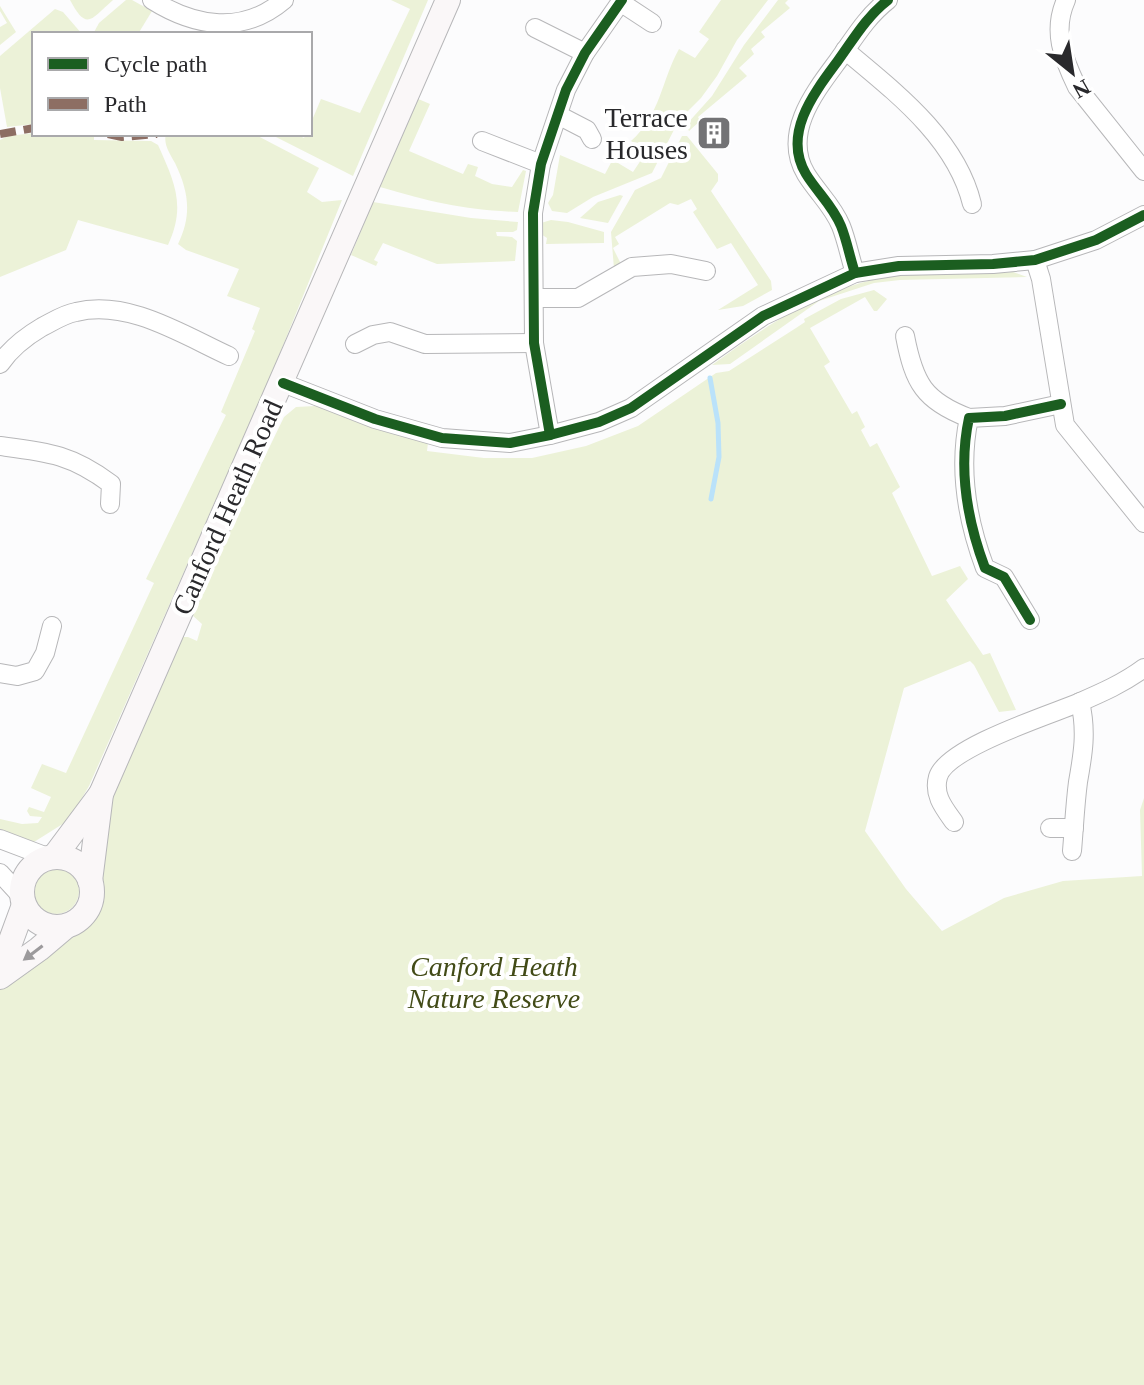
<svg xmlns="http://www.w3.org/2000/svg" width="1144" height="1385" viewBox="0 0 1144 1385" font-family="'Times New Roman',serif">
	<rect width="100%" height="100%" fill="#fcfcfd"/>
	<g fill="#ecf2d8">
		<path d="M70,0H113C91,19 87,32 70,0Z"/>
		<path d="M126,0H132L152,11L138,34H93L99,23Z"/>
		<path d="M391,0H428L353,176L270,134H296L304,138L306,134H310V125L321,99L360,113L410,9Z"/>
		<path d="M721,0H768L737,40L717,76L701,98L679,120L652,173L593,197L567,213L552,211L548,203L553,195L560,155L605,174L614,157L607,149L611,146L625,152L618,163L633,172L647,151L631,141C660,116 662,79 679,49L695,58L709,39L699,32Z"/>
		<path d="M778,0H788L785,3L790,8L761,32L765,37L751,49L754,54L739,68L747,76L698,117L700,121L689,131L686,125L712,96L744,45Z"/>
		<path d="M0,6L16,32L0,45V27L7,23L0,11Z"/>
		<path d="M55,9L63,12L82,34H34V124L7,127L0,88V56Z"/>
		<path d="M416,98L430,104L409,151L463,174L468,164L478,167L475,176L492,184L512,187L523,170L526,171L518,212C465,210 431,202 380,187Z"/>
		<path d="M34,133L88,134L94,135V140L151,141L158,145C175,183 186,206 168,245L78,220L66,250L0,277V140L8,136Z"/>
		<path d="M166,134H254L319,168L307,192L322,202L342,200L269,380L89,786L69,820L34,842L0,829V819L22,824L38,823L42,817L30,816L27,811L29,807L44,812L51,797L31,788L42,764L66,773L154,583L146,579L226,415L221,412L255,331L252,329L260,308L227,296L239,269L186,250L178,244C192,215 189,192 175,163C170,154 163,144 166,134Z"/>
		<path d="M682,136H687L718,174V181L711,191L771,281L772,290L743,306L718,310L758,285L731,243L717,249L693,212L697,209L691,199L678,205L670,203L615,237L619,244L613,248L621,264L614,269L611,232L635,190L661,178Z"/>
		<path d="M620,195L623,196L608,223L580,218L598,202Z"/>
		<path d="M373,202L471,218L518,222L517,230L513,232H496L497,236L512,237L517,241L515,261L437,264L383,243L374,260L378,262L376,266L351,255Z"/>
		<path d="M551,220L568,222L604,232V243L546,244L547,238L541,234V223Z"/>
		<path d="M1013,272L1027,277L900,280L874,283L819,301L730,364L712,365C769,324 826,284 897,276C935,271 975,275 1013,272Z"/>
		<path d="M874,290L887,299L877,311H874L865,297L810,328L830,362L824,366L852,414L857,411L865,427L861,430L870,447L877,443L900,487L892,493L932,576L960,566L968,579L946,600L983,655L990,653L1016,710L999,712L974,665L970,661L904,688L865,831L906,889L942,931L1004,898L1063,881L1142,876L1140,810L1144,798V1385H0V986L76,933L89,921L99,905L101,887L99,874L106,821L122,771L179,637H188L197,641L202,624L192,615L191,609L284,417L296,407L315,406L459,448L428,443L427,451L484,458H532L586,446L638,426L716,373L729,371L796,328L805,322L804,319L841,299Z"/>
		<circle cx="56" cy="891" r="23"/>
	</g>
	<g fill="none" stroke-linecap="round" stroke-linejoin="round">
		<path stroke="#bae2fa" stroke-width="5" d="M710,378L718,423L719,457L711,499"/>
		<g stroke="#b7b7b9" stroke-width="20">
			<g id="street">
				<path d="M152,0C195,27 243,35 284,0"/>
				<path d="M1066,0C1052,31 1063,58 1077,87L1144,171"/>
				<path d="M620,2L652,23"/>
				<path d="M535,28L585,53"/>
				<path d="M845,50C895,92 956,138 972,204"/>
				<path d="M558,115L587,130L592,139"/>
				<path d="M482,141L541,164"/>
				<path d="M1035,260L1041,279L1065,425L1144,523"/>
				<path d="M855,273C850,258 847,241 841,226C833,206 817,192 806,174C782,134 814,93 837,62C853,40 866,17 888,0"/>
				<path d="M535,298H578L632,267L671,264L706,271"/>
				<path d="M905,336C914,383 924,401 969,418"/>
				<path d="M355,344L373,335L390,332L425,344L534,343"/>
				<path d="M0,364C11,348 25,337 42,327C52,322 64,314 76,312C128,299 183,335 229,356"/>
				<path d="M283,383L375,419L442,438L510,443L550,435L599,422L631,408L763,316L855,273L899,266L993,264L1035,260L1096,240L1144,215"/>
				<path d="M550,435L534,343L533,213L541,164L566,90L585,53L622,0"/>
				<path d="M0,446C47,452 71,454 111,484L110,504"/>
				<path d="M1030,620L1004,577L985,568C967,520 958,469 969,418L1005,416L1061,404"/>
				<path d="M0,673L17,676L35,671L45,653L52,626"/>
				<path d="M954,822C944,808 933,795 938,777C946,748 1049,715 1078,703C1101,693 1124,683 1144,668"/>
				<path d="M1050,828H1074"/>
				<path d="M0,839L50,858"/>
				<path d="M1072,851C1074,828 1075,805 1078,782C1083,754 1087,731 1080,702"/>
				<path d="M0,873L22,897"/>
			</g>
		</g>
		<g stroke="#b7b7b9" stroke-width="26">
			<g id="secondary">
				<path d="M54,857L101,794"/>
				<circle cx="57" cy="892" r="35"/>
				<path d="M90,881L101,794L448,0"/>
				<path d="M0,957L10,943L24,905"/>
				<path d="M0,977L39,949L65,927"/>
			</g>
		</g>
		<use href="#street" stroke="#fff" stroke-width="18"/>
		<use href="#secondary" stroke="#faf7f8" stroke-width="24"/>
		<g stroke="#8d6e63" stroke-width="8" stroke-dasharray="16 8" stroke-linecap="butt">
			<path d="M0,134L34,128"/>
			<path d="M108,134L122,137L157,134"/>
		</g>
		<g stroke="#fff" stroke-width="15">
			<g id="cycleway">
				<path d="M855,273C850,258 847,241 841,226C833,206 817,192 806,174C782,134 814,93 837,62C853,40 866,17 888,0"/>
				<path d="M283,383L375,419L442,438L510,443L550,435L599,422L631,408L763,316L855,273L899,266L993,264L1035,260L1096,240L1144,215"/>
				<path d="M550,435L534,343L533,213L541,164L566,90L585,53L622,0"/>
				<path d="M1030,620L1004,577L985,568C967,520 958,469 969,418L1005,416L1061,404"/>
			</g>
		</g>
		<use href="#cycleway" stroke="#1b5e20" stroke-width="10"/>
	</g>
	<defs><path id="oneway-solid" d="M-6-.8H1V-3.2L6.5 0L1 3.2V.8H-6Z" transform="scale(2)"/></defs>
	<use fill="#9c9a9c" href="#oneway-solid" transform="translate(33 953) rotate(143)"/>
	<defs>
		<g id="building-square" transform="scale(1.8)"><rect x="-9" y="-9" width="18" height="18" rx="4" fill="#737375" stroke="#fff"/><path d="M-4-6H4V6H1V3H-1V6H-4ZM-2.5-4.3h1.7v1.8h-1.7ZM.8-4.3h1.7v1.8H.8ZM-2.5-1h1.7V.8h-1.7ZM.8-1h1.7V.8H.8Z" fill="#fff"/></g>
	</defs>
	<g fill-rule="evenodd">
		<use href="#building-square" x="714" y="133"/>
	</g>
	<g text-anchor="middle" stroke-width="8" stroke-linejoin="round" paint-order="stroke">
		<g font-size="28" fill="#29292c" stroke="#fff" text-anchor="end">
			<text x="688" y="127">Terrace<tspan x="688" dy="32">Houses</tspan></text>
		</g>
		<g font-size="28" fill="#29292c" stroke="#fff">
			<text transform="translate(227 507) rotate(-66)" y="10">Canford Heath Road</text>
		</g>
		<g font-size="28" font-style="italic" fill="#424b17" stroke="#fff">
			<text x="494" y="976">Canford Heath<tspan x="494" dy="32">Nature Reserve</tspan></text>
		</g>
	</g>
	<rect x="32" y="32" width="280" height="104" fill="#ffffff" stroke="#a9a9ab" stroke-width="2"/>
	<rect x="48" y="58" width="40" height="12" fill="#1b5e20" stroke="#a9a9ab" stroke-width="2"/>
	<text x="104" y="72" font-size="24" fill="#29292c">Cycle path</text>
	<rect x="48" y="98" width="40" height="12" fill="#8d6e63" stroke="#a9a9ab" stroke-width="2"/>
	<text x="104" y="112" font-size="24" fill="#29292c">Path</text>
	<g transform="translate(1072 72) rotate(150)" stroke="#ffffff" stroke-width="6" paint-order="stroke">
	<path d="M0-6L14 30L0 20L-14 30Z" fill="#29292c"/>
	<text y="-12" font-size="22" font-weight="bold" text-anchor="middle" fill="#29292c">N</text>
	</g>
</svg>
